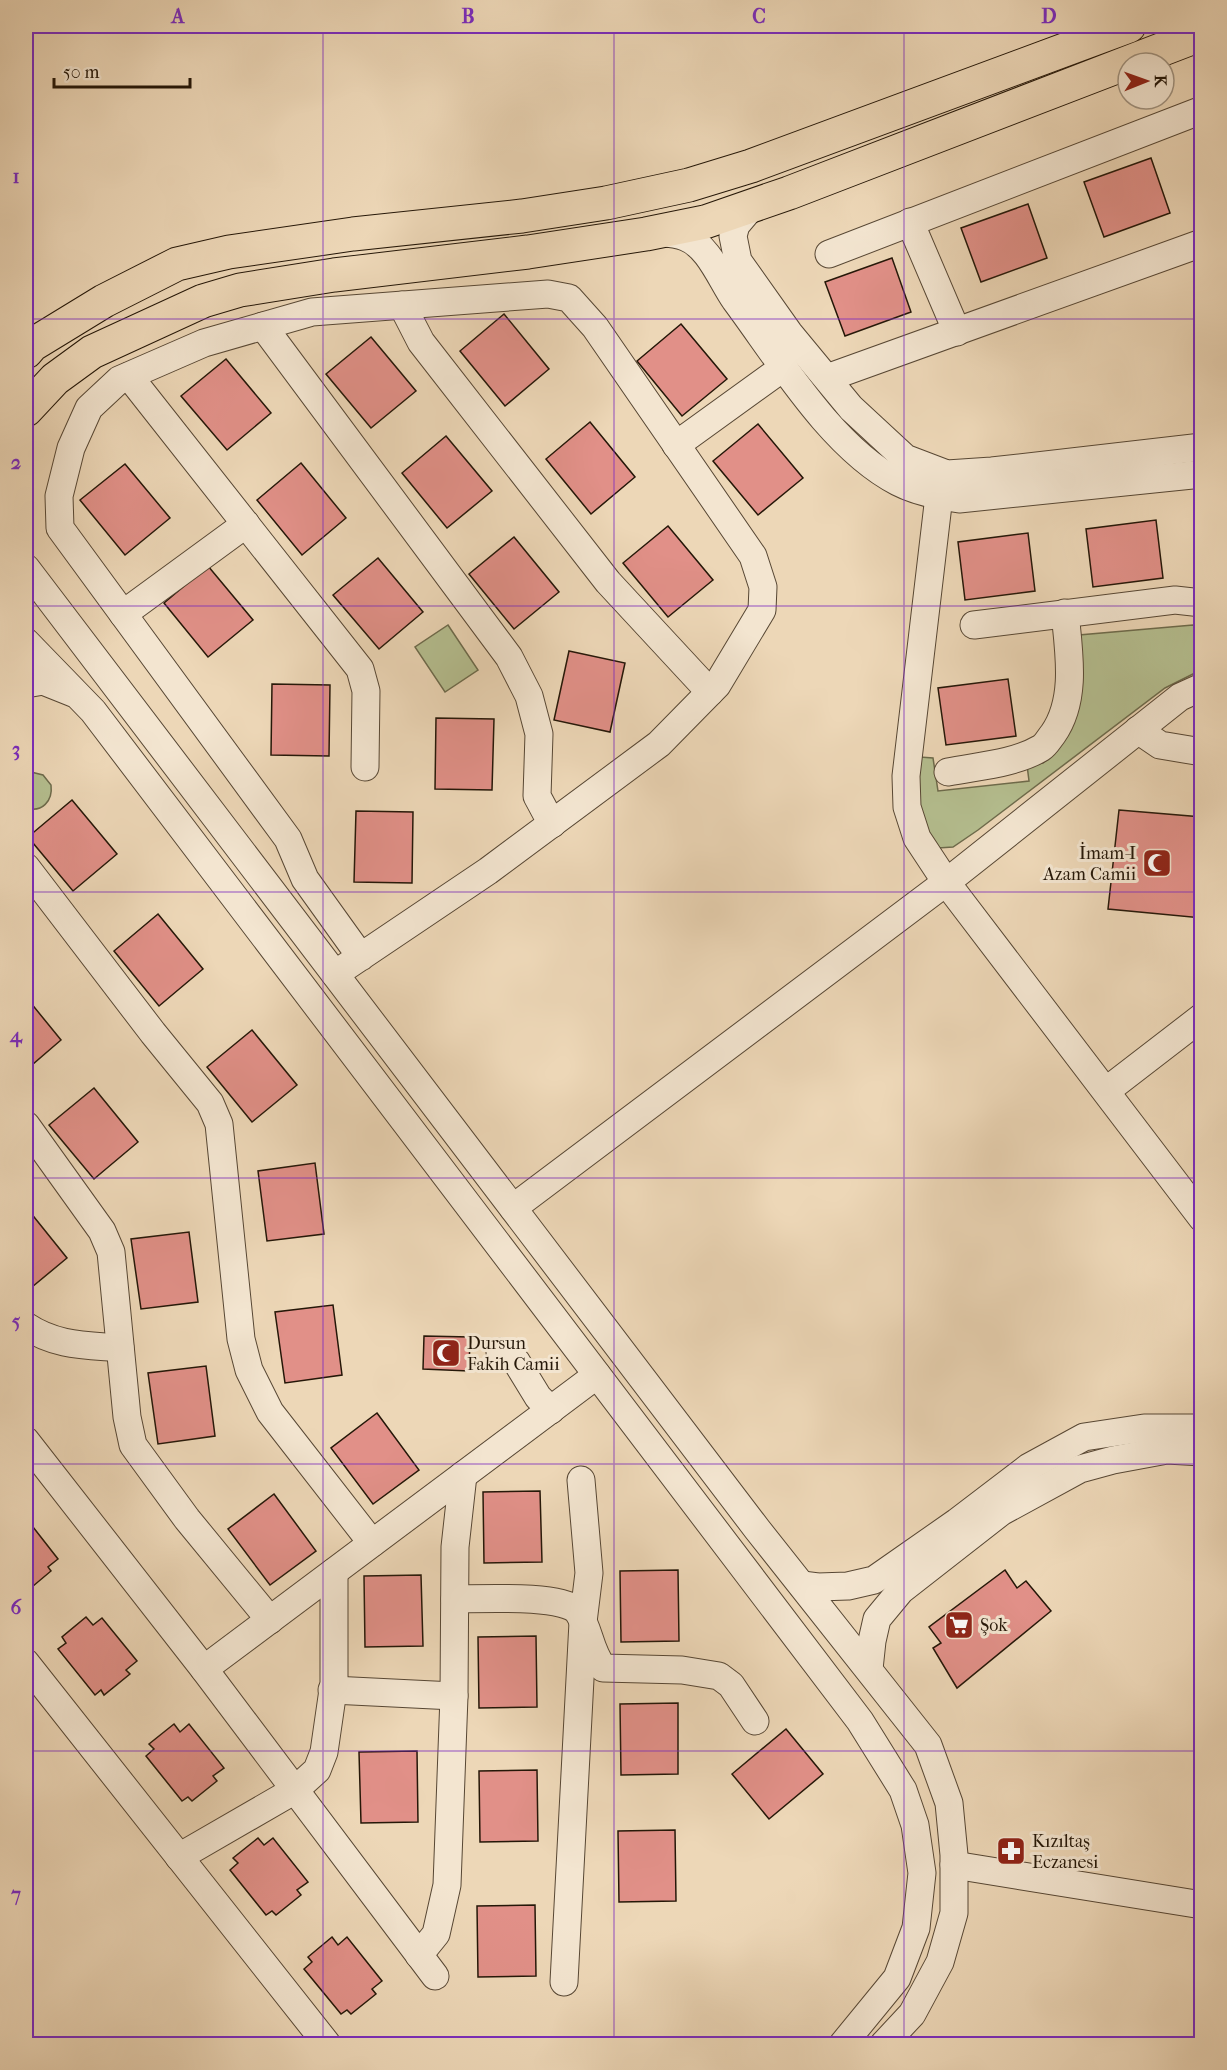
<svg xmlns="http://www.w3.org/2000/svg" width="1227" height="2070" viewBox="0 0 1227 2070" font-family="'IM FELL French Canon',serif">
	<rect width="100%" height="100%" fill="#edd7b7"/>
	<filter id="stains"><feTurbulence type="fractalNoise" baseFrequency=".00333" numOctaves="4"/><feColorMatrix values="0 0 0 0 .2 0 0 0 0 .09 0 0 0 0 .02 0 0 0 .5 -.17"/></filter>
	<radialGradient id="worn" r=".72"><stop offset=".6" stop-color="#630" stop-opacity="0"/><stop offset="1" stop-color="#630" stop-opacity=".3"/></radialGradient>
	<g fill="#b5bf90" stroke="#6d6b4c" stroke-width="1.5">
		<path d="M448,625L478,670L445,692L415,647Z"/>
		<path d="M1193,625L1201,626V670L1165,688L978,830L953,847L938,848L916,810L920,757L933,758L938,791L1029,781L1027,765L1043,763L1057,751L1079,635Z"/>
		<path d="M31,772L43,775L51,785C53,801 42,813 26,808V774Z"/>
	</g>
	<g fill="#e19088" stroke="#251708" stroke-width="1.5">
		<path d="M1151,158L1170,213L1104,237L1084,182Z"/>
		<path d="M1028,204L1047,258L981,282L961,228Z"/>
		<path d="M892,258L911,312L845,336L825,282Z"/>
		<path d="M504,314L549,369L505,406L460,351Z"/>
		<path d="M681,324L727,379L682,416L637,361Z"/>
		<path d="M371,337L416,391L371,428L326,374Z"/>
		<path d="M226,359L271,413L227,450L181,396Z"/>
		<path d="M590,422L635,477L591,514L546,459Z"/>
		<path d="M758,424L803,478L758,515L713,461Z"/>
		<path d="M446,436L492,491L447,528L402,473Z"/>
		<path d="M301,463L346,518L302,555L257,500Z"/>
		<path d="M125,464L170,518L125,555L80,500Z"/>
		<path d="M1156,520L1163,578L1093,587L1086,529Z"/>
		<path d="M668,526L713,580L668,617L623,563Z"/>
		<path d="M1028,533L1035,591L965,600L958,542Z"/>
		<path d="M514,537L559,592L514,629L469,574Z"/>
		<path d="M378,558L423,612L379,649L333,595Z"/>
		<path d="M208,566L253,620L208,657L164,603Z"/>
		<path d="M569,651L625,663L610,732L554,720Z"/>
		<path d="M1008,679L1016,736L946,745L938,688Z"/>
		<path d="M272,684L330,685L329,756L271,755Z"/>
		<path d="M436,718L494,719L492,790L435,789Z"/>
		<path d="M72,800L117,854L73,891L28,837Z"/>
		<path d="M1119,810L1202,817V918L1108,909Z"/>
		<path d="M356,811L413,812L412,883L354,882Z"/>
		<path d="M158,914L203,969L159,1006L114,951Z"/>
		<path d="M26,997L61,1040L26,1070Z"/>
		<path d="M252,1030L297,1085L252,1122L207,1067Z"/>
		<path d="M94,1088L138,1142L94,1179L49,1125Z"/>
		<path d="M315,1163L324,1234L267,1241L258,1171Z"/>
		<path d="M26,1207L67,1258L26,1292Z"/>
		<path d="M189,1232L198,1302L141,1309L131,1239Z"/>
		<path d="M333,1305L342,1375L285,1383L275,1312Z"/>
		<path d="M424,1336L470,1337L469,1371L423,1369Z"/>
		<path d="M206,1366L215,1436L158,1444L148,1373Z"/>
		<path d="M377,1413L419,1470L373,1504L331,1448Z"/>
		<path d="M540,1491L542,1562L484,1563L483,1492Z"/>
		<path d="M274,1494L316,1551L270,1585L228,1529Z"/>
		<path d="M26,1518L58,1559L48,1567L51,1571L26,1592Z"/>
		<path d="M678,1570L679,1641L621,1642L620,1571Z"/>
		<path d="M1005,1570L1017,1588L1026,1581L1051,1611L957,1688L933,1648L941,1643L929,1627Z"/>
		<path d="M421,1575L423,1646L365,1647L364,1576Z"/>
		<path d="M86,1617L93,1625L102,1618L137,1661L126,1670L130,1674L104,1695L101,1690L95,1695L58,1649L66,1643L62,1637Z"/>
		<path d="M536,1636L537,1707L479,1708L478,1637Z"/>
		<path d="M678,1703V1774L621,1775L620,1704Z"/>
		<path d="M174,1724L180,1732L189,1724L224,1768L213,1776L217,1781L192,1801L188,1797L182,1801L146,1756L154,1749L149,1744Z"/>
		<path d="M786,1729L823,1774L769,1819L732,1774Z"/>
		<path d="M417,1751L418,1822L361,1823L359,1752Z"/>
		<path d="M537,1770L538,1841L480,1842L479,1771Z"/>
		<path d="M675,1830L676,1901L619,1902L618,1831Z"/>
		<path d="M258,1838L264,1845L273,1838L308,1882L297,1890L301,1895L276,1915L272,1911L266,1915L230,1870L238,1863L233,1858Z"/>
		<path d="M535,1905L536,1976L478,1977L477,1906Z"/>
		<path d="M332,1937L338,1945L347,1937L382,1981L372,1989L376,1994L351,2014L347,2010L341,2014L304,1969L312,1962L308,1957Z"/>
	</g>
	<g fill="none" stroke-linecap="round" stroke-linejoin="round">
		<g stroke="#574734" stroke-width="29">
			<g id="minor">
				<path d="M753,205L736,225L733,236L738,261L789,333L851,408L905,458L947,474L992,471L1202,447"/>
				<path d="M910,222L957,332"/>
				<path d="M658,232C666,233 677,234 685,237C709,246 721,280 735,300C779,359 832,448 898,482C917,492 938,496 959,499L1202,474"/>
				<path d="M829,254L1202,110"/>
				<path d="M402,305L421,342L608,582L710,692"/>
				<path d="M263,326L509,657L529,696L539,734L537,796L552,824"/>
				<path d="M129,376L360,669L366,691L365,767"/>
				<path d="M827,378L1202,243"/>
				<path d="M676,445L784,367"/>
				<path d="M939,496L906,776L907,807L917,838L946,882L1202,1218"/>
				<path d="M26,568L757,1529L928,1745L949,1803L954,1855V1913L940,1962L912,2014L884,2044"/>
				<path d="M123,614L246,524"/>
				<path d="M974,625L1175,600L1202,603"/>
				<path d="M26,642L93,711L860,1721L903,1790L915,1825L922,1873L916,1928L897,1978L843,2044"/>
				<path d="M26,684L43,681L73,693"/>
				<path d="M1138,730L1160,745L1202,752"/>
				<path d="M948,772C978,766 1014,764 1041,748C1046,745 1049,739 1053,734C1077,700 1069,653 1065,613"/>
				<path d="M26,867L153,1033L210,1103L219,1124L241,1339L249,1370L270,1412L372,1543"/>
				<path d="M335,974L488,871L659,744L717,685L762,610L763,587L753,556L595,327L569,298L548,294L312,312L204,343L119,380L89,408L71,448L59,496L60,528L288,839L305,879L361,957"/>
				<path d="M1106,1091L1202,1017"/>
				<path d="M26,1125L102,1231L111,1252L127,1417L133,1445L187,1519L270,1620"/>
				<path d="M513,1208L953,877L1180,697L1202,687"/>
				<path d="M26,1326C56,1346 85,1345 120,1348"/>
				<path d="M500,1352L516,1361L538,1397L551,1410"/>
				<path d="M26,1441L204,1669L435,1976"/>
				<path d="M802,1585L818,1587L848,1586L874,1580L957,1522L1029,1467L1084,1437L1144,1428H1202"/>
				<path d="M455,1599C478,1599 566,1594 578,1612C590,1630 589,1649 603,1668L682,1670L719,1676L731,1685L755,1721"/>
				<path d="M26,1663L327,2044"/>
				<path d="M204,1669L597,1375"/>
				<path d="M869,1669L872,1641L877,1619L901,1590L1001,1512L1080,1469L1113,1460L1167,1450L1202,1452"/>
				<path d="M332,1690L454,1696"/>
				<path d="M179,1857L295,1790L317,1770L324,1752L334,1683V1572"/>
				<path d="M954,1865L1202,1905"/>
				<path d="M419,1955L436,1934L447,1885L454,1696L455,1547L463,1475"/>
				<path d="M564,1982L583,1622L589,1573L581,1480"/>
			</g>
		</g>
		<g stroke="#251708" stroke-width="35">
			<g id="major">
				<path d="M26,352L32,345L104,301L177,264L229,252L353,234L522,216L606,203L689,185L751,166L1129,26"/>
				<path d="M26,410L55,379L92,352L203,301L240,290L334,275L528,252L646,234L705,222L789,193L1202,34"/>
			</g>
		</g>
		<use href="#minor" stroke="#f3e5d0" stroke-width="27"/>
		<use href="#major" stroke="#edd7b7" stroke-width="33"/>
	</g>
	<path fill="none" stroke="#7b2cbf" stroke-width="1.5" stroke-opacity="0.55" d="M323,26V2044M614,26V2044M904,26V2044M26,319H1202M26,606H1202M26,892H1202M26,1178H1202M26,1464H1202M26,1751H1202"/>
	<defs>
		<g id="mosque-square" transform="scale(1.5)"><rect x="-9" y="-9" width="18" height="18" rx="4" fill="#8f2418" stroke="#f3e5d0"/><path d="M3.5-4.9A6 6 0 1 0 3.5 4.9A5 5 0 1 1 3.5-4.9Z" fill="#fff"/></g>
		<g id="supermarket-square" transform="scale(1.5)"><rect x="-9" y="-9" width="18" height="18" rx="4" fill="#8f2418" stroke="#f3e5d0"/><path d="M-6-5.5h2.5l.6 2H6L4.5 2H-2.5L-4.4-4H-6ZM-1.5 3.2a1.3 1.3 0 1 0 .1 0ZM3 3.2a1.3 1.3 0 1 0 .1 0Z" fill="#fff"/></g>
		<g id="pharmacy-square" transform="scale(1.5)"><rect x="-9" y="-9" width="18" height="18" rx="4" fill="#8f2418" stroke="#f3e5d0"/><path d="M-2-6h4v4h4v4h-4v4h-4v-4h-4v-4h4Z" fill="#fff"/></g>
	</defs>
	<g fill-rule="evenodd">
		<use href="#mosque-square" x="1157" y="863"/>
		<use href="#mosque-square" x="446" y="1353"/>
		<use href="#supermarket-square" x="959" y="1625"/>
		<use href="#pharmacy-square" x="1011" y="1851"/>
	</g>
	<g text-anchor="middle" stroke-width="6" stroke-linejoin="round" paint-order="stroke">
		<g font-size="18" fill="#251708" stroke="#f3e5d0" text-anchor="start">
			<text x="1136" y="859" text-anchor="end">İmam-I<tspan x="1136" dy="21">Azam Camii</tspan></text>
			<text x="467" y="1349">Dursun<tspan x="467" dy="21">Fakih Camii</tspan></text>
			<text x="980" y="1631">Şok</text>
			<text x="1032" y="1847">Kızıltaş<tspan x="1032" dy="21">Eczanesi</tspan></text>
		</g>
	</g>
	<rect width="1227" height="2070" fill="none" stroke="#edd7b7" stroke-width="66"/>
	<g transform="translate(1146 81) rotate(89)"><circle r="28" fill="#f3e5d0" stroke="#a19380" stroke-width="1.5"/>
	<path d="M0-4.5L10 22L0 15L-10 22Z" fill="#8f2418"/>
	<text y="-9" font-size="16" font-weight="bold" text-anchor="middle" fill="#251708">K</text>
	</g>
	<path d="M54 78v9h136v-9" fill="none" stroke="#251708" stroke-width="3"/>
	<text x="63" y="78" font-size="18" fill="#251708" stroke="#f3e5d0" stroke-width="4.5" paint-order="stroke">50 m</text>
	<rect x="33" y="33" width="1161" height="2004" fill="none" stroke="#7b2cbf" stroke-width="2"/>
	<g font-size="20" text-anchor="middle" font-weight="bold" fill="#7b2cbf">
		<text x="178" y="23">A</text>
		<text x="468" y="23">B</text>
		<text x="759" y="23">C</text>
		<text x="1049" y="23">D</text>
		<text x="16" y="183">1</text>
		<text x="16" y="469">2</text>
		<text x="16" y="756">3</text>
		<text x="16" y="1042">4</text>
		<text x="16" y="1328">5</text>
		<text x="16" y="1614">6</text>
		<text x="16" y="1901">7</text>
	</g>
	<rect width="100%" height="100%" filter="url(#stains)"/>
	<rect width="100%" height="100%" fill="url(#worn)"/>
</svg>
